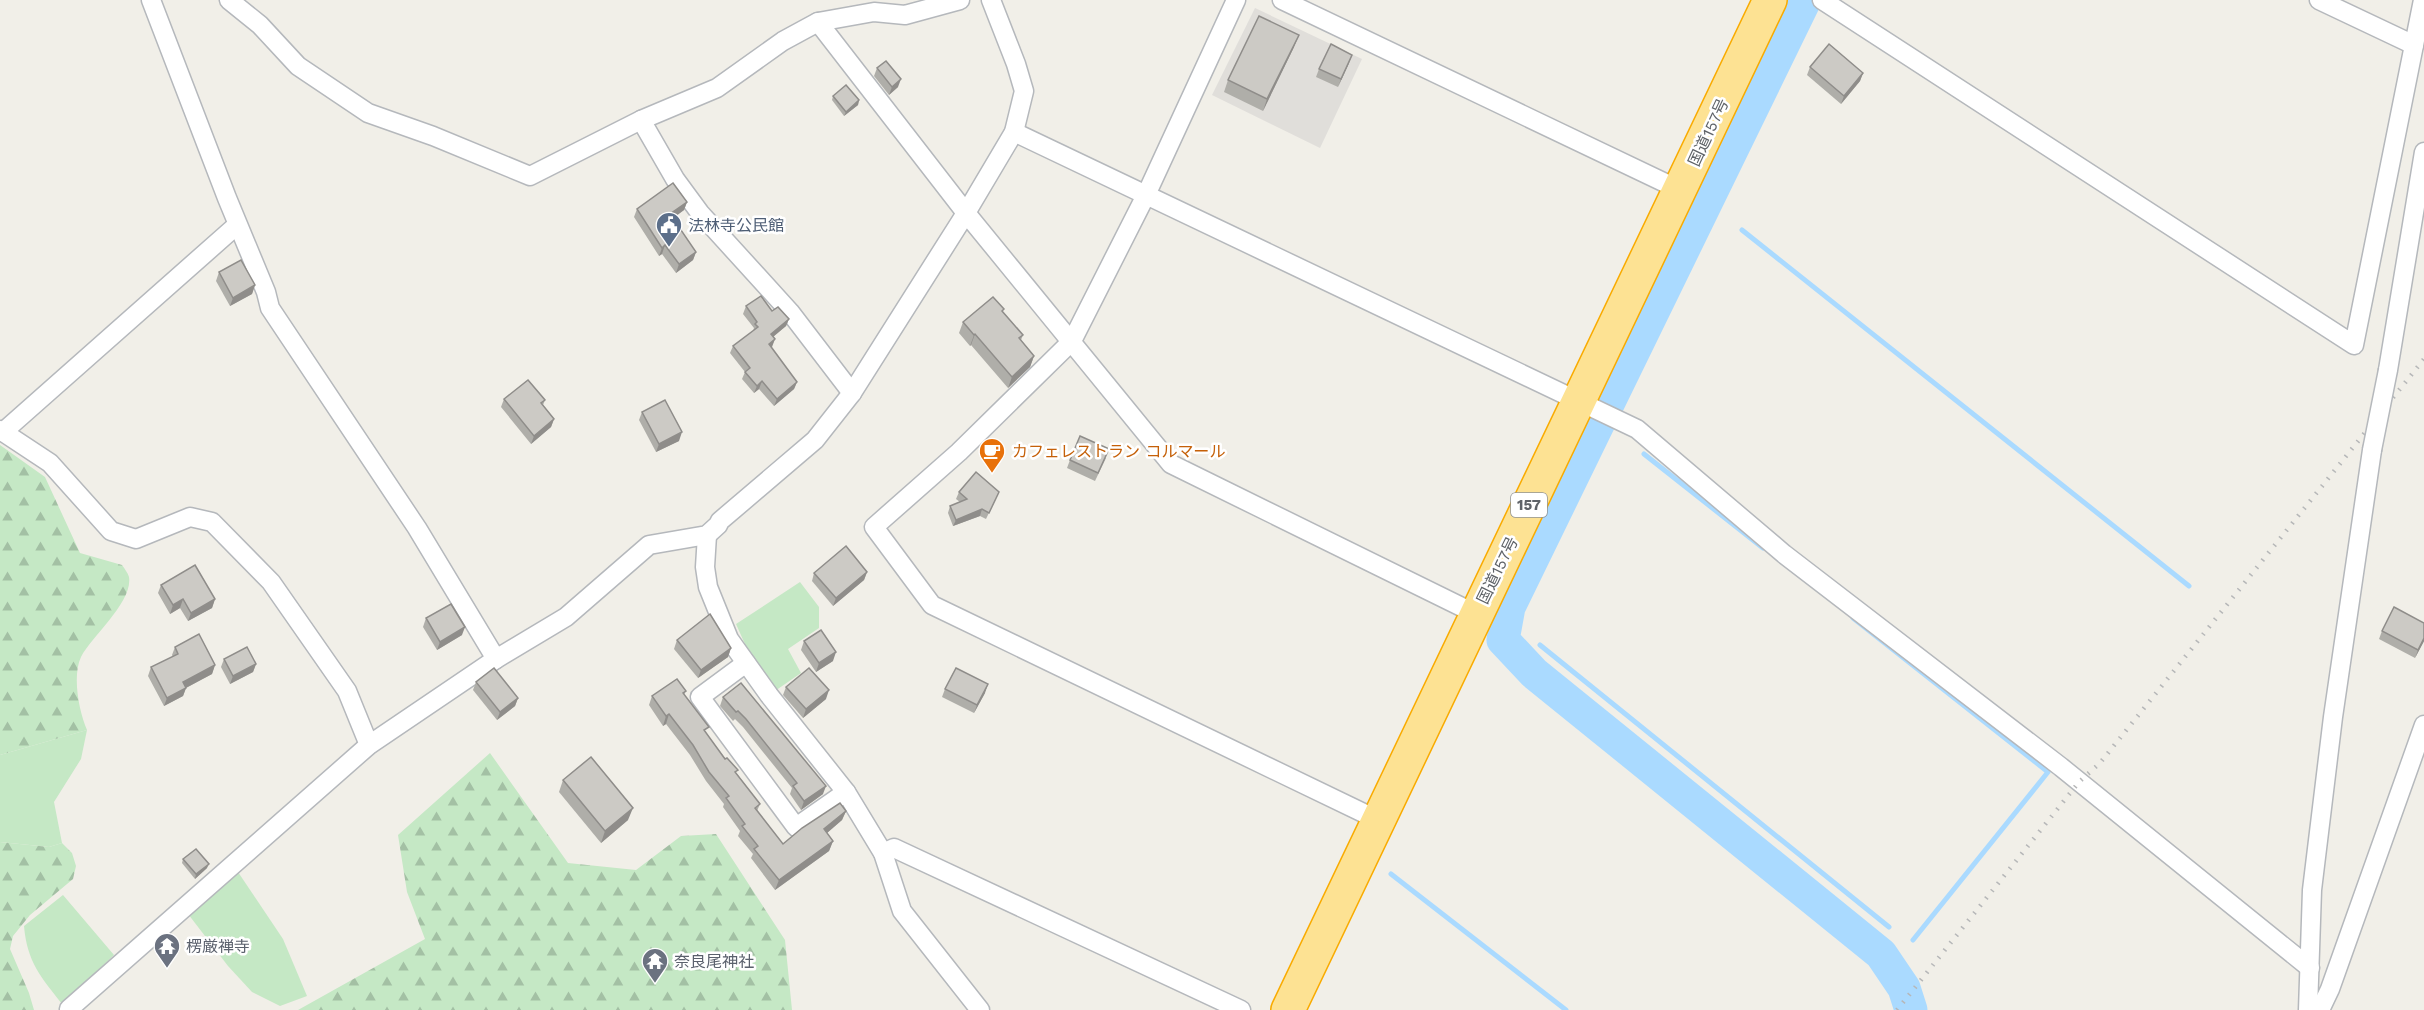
<svg xmlns="http://www.w3.org/2000/svg" width="2424" height="1010" viewBox="0 0 2424 1010" font-family="'Work Sans','Noto Sans JP',sans-serif">
	<defs>
		<pattern id="forest-firs" width="22" height="20" patternUnits="userSpaceOnUse" patternTransform="scale(1.5)"><rect width="22" height="20" fill="#c5e8c5"/><path d="M5 1l3.5 6h-7zM16 11l3.5 6h-7z" fill="#a3c0a4"/></pattern>
	</defs>
	<rect width="100%" height="100%" fill="#f1efe8"/>
	<path fill="#e0deda" d="M1255,8L1362,59L1320,148L1212,95Z"/>
	<g fill="#c5e8c5">
		<path d="M800,582L819,607V628L788,649L801,673L772,693L753,662L736,624Z"/>
		<path d="M87,730L81,759L54,802L62,843L49,847L0,842V755Z"/>
		<path d="M238,872L283,939L307,996L280,1006L252,992L228,966L185,910Z"/>
		<path d="M63,895L114,955L62,1004C41,977 27,962 24,926Z"/>
	</g>
	<g fill="url(#forest-firs)">
		<path d="M0,445L45,477L80,553L122,565C124,568 128,573 129,577C133,602 92,636 81,657C72,676 79,712 87,730L0,755Z"/>
		<path d="M490,753L568,863L636,870L681,836L716,834L785,940L792,1010H298L425,939L407,892L398,835Z"/>
		<path d="M0,842L49,847L62,843L72,853L76,866L73,879L30,915L13,936L10,949L29,993L34,1010H0Z"/>
	</g>
	<g fill="none" stroke-linecap="round" stroke-linejoin="round">
		<g stroke="#aadaff" stroke-width="5">
			<path d="M1742,230L2189,586"/>
			<path d="M1644,454L1763,548"/>
			<path d="M1853,618L2048,772L1913,940"/>
			<path d="M1540,645L1889,927"/>
			<path d="M1391,874L1566,1010"/>
		</g>
		<path stroke="#aadaff" stroke-width="33" d="M1805,0L1509,607L1503,640L1534,673L1881,954L1904,988L1911,1010"/>
		<g stroke="#b5b8bc" stroke-width="21">
			<g id="street">
				<path d="M151,0L227,198L266,292L270,308L417,528L496,659"/>
				<path d="M229,0L260,25L298,66L368,113L433,136L530,176L641,120L717,88L783,41L818,22L874,12L905,15L960,0"/>
				<path d="M1236,0L1146,195L1072,341L959,452L874,527L932,605L1378,820"/>
				<path d="M1282,0L1680,190"/>
				<path d="M1822,0L2354,345L2423,0"/>
				<path d="M2319,0L2414,45"/>
				<path d="M818,22L966,213L1171,464L1476,614"/>
				<path d="M641,120L675,179L700,213L790,312L852,393"/>
				<path d="M1014,132L1637,429L1784,554L2061,767L2310,968"/>
				<path d="M2388,370L2424,152"/>
				<path d="M0,430L50,463L111,531L136,539L190,517L212,522L271,582L347,691L369,745"/>
				<path d="M3,432L237,225"/>
				<path d="M707,535L705,567L708,587L729,639L769,695L846,792L883,853L902,911L980,1010"/>
				<path d="M746,663L700,697L796,827L846,792"/>
				<path d="M883,853L894,848L1241,1010"/>
				<path d="M69,1009L369,745L496,659L566,617L649,545L707,535L718,525L720,521L815,440L852,393L966,213L1014,132L1024,91L1016,64L991,0"/>
				<path d="M2308,1010L2312,890L2333,717L2372,450"/>
				<path d="M2320,1010L2330,989L2424,725"/>
			</g>
		</g>
		<g stroke="#f9ab00" stroke-width="36">
			<path id="highway" d="M1288,1010L1770,0"/>
		</g>
		<use href="#street" stroke="#fff" stroke-width="18"/>
		<use href="#highway" stroke="#fde293" stroke-width="33"/>
		<path stroke="#b6b7b8" stroke-width="4.5" stroke-dasharray="1.5 8" stroke-linecap="butt" d="M1897,1010L2079,782L2100,763L2424,359"/>
		<g stroke="#b5b8bc" stroke-width="21" stroke-linecap="butt">
			<path id="street-bridge" d="M2372,450L2388,370"/>
		</g>
		<use href="#street-bridge" stroke="#fff" stroke-width="18"/>
	</g>
	<g fill="#afaea9">
		<path d="M1294,47L1263,111L1224,92L1228,80Z"/>
		<path d="M1349,63L1338,87L1316,77L1319,69Z"/>
		<path d="M1810,67L1863,73L1860,81L1841,104L1807,75Z"/>
		<path d="M877,68L898,87L889,95L874,76Z"/>
		<path d="M833,96L859,100L858,105L844,116L832,100Z"/>
		<path d="M687,202L684,210L672,218L696,252L693,260L676,273L662,254L659,256L634,217L637,209Z"/>
		<path d="M219,272L255,285L252,294L230,306L216,281Z"/>
		<path d="M746,306L772,311L789,319L786,326L773,337L775,339L771,347L797,382L794,389L774,406L759,389L754,393L742,379L745,372L730,353L733,346L753,331L754,328L743,314Z"/>
		<path d="M1003,312L1023,335L1021,340L1034,356L1030,367L1008,388L971,345L970,346L959,333L963,322Z"/>
		<path d="M504,399L545,400L543,405L554,419L551,427L531,444L501,407Z"/>
		<path d="M642,412L679,441L656,452L639,420Z"/>
		<path d="M1106,458L1095,481L1067,468L1070,460Z"/>
		<path d="M959,492H999L986,519L980,516L953,526L948,513L950,506L960,502L956,499Z"/>
		<path d="M867,572L864,580L833,606L812,581L814,573Z"/>
		<path d="M161,585L215,599L212,608L188,621L180,608L170,614L158,593Z"/>
		<path d="M426,618L462,635L437,650L423,627Z"/>
		<path d="M2382,631L2424,641L2415,658L2379,639Z"/>
		<path d="M677,640L731,648L728,657L698,678L674,649Z"/>
		<path d="M804,641L833,661L816,672L801,650Z"/>
		<path d="M175,647L215,665L212,674L186,688L183,696L164,706L148,676L151,667L173,657L172,655Z"/>
		<path d="M224,659L256,664L253,672L230,684L221,667Z"/>
		<path d="M476,682L518,698L515,706L497,720L473,690Z"/>
		<path d="M741,683L823,794L801,810L790,794L792,788L743,727L735,719L733,721L720,706L723,697Z"/>
		<path d="M786,687L826,699L803,718L783,695Z"/>
		<path d="M945,689L985,693L974,713L942,697Z"/>
		<path d="M686,691L684,695L706,733L760,804L757,811L783,844L846,811L842,820L827,833L833,841L829,851L775,890L751,858L753,854L738,836L740,831L723,807L724,804L706,781L690,755L666,724L663,726L649,705L652,696Z"/>
		<path d="M563,780L628,820L601,843L559,792Z"/>
		<path d="M183,859L207,868L195,879L182,863Z"/>
	</g>
	<g fill="#8f8d8a">
		<path d="M1299,35L1294,47L1263,111L1267,99Z"/>
		<path d="M1352,55L1349,63L1338,87L1341,79Z"/>
		<path d="M1863,73L1860,81L1841,104L1844,96Z"/>
		<path d="M901,79L898,87L889,95L892,87Z"/>
		<path d="M859,100L858,105L844,116L846,112Z"/>
		<path d="M687,202L684,210L667,223L670,214Z"/>
		<path d="M665,245L662,254L659,256L662,248Z"/>
		<path d="M696,252L693,260L676,273L679,264Z"/>
		<path d="M255,285L252,294L230,306L233,298Z"/>
		<path d="M789,319L786,326L768,341L771,334Z"/>
		<path d="M975,334L971,345L970,346L974,335Z"/>
		<path d="M775,339L772,347L766,351L769,344Z"/>
		<path d="M1034,356L1030,367L1008,388L1012,377Z"/>
		<path d="M762,381L759,389L754,393L757,386Z"/>
		<path d="M797,382L794,389L774,406L777,399Z"/>
		<path d="M554,419L551,427L531,444L534,436Z"/>
		<path d="M682,432L679,441L656,452L659,444Z"/>
		<path d="M982,509L980,516L953,526L956,520Z"/>
		<path d="M867,572L864,580L833,606L836,598Z"/>
		<path d="M183,599L180,608L170,614L173,605Z"/>
		<path d="M215,599L212,608L188,621L191,613Z"/>
		<path d="M465,627L462,635L437,650L440,642Z"/>
		<path d="M2424,638V641L2415,658L2418,650Z"/>
		<path d="M731,648L728,657L698,678L701,670Z"/>
		<path d="M836,652L833,661L816,672L819,663Z"/>
		<path d="M256,664L253,672L230,684L233,676Z"/>
		<path d="M215,665L212,674L180,691L183,682Z"/>
		<path d="M988,684L985,693L974,713L977,705Z"/>
		<path d="M186,688L183,696L164,706L167,698Z"/>
		<path d="M829,690L826,699L803,718L806,709Z"/>
		<path d="M518,698L515,706L497,720L500,712Z"/>
		<path d="M669,714L666,724L663,726L666,716Z"/>
		<path d="M826,786L823,794L801,810L804,801Z"/>
		<path d="M633,808L628,820L601,843L605,831Z"/>
		<path d="M846,811L842,820L820,839L824,829Z"/>
		<path d="M833,841L829,851L775,890L779,880Z"/>
		<path d="M209,864L207,868L195,879L196,874Z"/>
	</g>
	<g fill="#cccac5" stroke="#8f8d8a" stroke-width="1.5">
		<path d="M1259,16L1299,35L1267,99L1228,80Z"/>
		<path d="M1331,44L1352,55L1341,79L1319,69Z"/>
		<path d="M1829,44L1863,73L1844,96L1810,67Z"/>
		<path d="M886,61L901,79L892,87L877,68Z"/>
		<path d="M846,85L859,100L846,112L833,96Z"/>
		<path d="M673,183L687,202L670,214L696,252L679,264L665,245L662,248L637,209Z"/>
		<path d="M241,260L255,285L233,298L219,272Z"/>
		<path d="M761,296L772,311L778,307L789,319L771,334L775,339L769,344L797,382L777,399L762,381L757,386L745,372L750,368L733,346L758,327L755,324L757,322L746,306Z"/>
		<path d="M993,297L1004,309L1002,311L1023,335L1019,338L1034,356L1012,377L975,334L974,335L963,322Z"/>
		<path d="M528,380L545,400L541,403L554,419L534,436L504,399Z"/>
		<path d="M665,400L682,432L659,444L642,412Z"/>
		<path d="M1080,436L1109,449L1098,473L1070,460Z"/>
		<path d="M976,472L999,492L989,513L982,509L956,520L950,506L967,499L959,492Z"/>
		<path d="M846,546L867,572L836,598L814,573Z"/>
		<path d="M195,565L215,599L191,613L183,599L173,605L161,585Z"/>
		<path d="M451,604L465,627L440,642L426,618Z"/>
		<path d="M2394,607L2424,623V638L2418,650L2382,631Z"/>
		<path d="M710,614L731,648L701,670L677,640Z"/>
		<path d="M821,630L836,652L819,663L804,641Z"/>
		<path d="M199,634L215,665L183,682L186,688L167,698L151,667L178,654L175,647Z"/>
		<path d="M247,647L256,664L233,676L224,659Z"/>
		<path d="M494,668L518,698L500,712L476,682Z"/>
		<path d="M809,668L829,690L806,709L786,687Z"/>
		<path d="M956,668L988,684L977,705L945,689Z"/>
		<path d="M677,679L686,691L683,693L709,727L704,730L725,759L727,758L738,770L735,772L760,804L755,808L783,844L802,828L840,803L846,811L824,829L833,841L779,880L754,849L758,846L742,826L745,824L726,798L729,796L709,772L693,745L669,714L666,716L652,696Z"/>
		<path d="M741,683L826,786L804,801L793,786L797,783L746,719L738,711L736,712L723,697Z"/>
		<path d="M591,757L633,808L605,831L563,780Z"/>
		<path d="M196,849L209,864L196,874L183,859Z"/>
	</g>
	<defs>
		<g id="civic-pin" transform="scale(1.35)"><path d="M0 17L-7.5 6A9.5 9.5 0 1 1 7.5 6Z" fill="#5c6f8a" stroke="#fff"/><path d="M-.6-6.5H3V-4.5H.6V-3L4-1V1h2V6H-6V1h2V-1L-.6-3ZM-1.2 2.5V6h2.4V2.5Z" fill="#fff"/></g>
		<g id="cafe-pin" transform="scale(1.35)"><path d="M0 17L-7.5 6A9.5 9.5 0 1 1 7.5 6Z" fill="#e8710a" stroke="#fff"/><path d="M-5.5-4.5H6V0H3Q3 3.5 0 3.5H-2.5Q-5.5 3.5-5.5 0ZM3-3.2v2h1.7v-2ZM-6 4.5H4V6H-6Z" fill="#fff"/></g>
		<g id="temple-pin" transform="scale(1.35)"><path d="M0 17L-7.5 6A9.5 9.5 0 1 1 7.5 6Z" fill="#6b7280" stroke="#fff"/><path d="M0-6L5-2H3V0L6.5 2.5H4V6H1.5V3h-3V6H-4V2.5H-6.5L-3 0V-2H-5Z" fill="#fff"/></g>
	</defs>
	<g fill-rule="evenodd">
		<use href="#civic-pin" x="669" y="225"/>
		<use href="#cafe-pin" x="992" y="451"/>
		<use href="#temple-pin" x="167" y="946"/>
		<use href="#temple-pin" x="655" y="961"/>
	</g>
	<g text-anchor="middle" stroke-width="5" stroke-linejoin="round" paint-order="stroke">
		<rect fill="#fff" stroke="#8f9295" stroke-width="1.5" x="1511" y="493" width="36" height="24" rx="4.5"/>
		<g font-size="15" font-weight="bold" fill="#5f6368">
			<text x="1529" y="510">157</text>
		</g>
		<g font-size="16" fill="#5f6368" stroke="#fff">
			<text transform="translate(1708 132) rotate(-65)" y="6">国道157号</text>
			<text transform="translate(1497 570) rotate(-64)" y="6">国道157号</text>
		</g>
		<g font-size="16" fill="#4e5e75" stroke="#fff" text-anchor="start">
			<text x="688" y="231">法林寺公民館</text>
		</g>
		<g font-size="16" fill="#c56008" stroke="#fff" text-anchor="start">
			<text x="1012" y="457">カフェレストラン コルマール</text>
		</g>
		<g font-size="16" fill="#5b616d" stroke="#fff" text-anchor="start">
			<text x="186" y="952">楞厳禅寺</text>
			<text x="674" y="967">奈良尾神社</text>
		</g>
	</g>
</svg>
